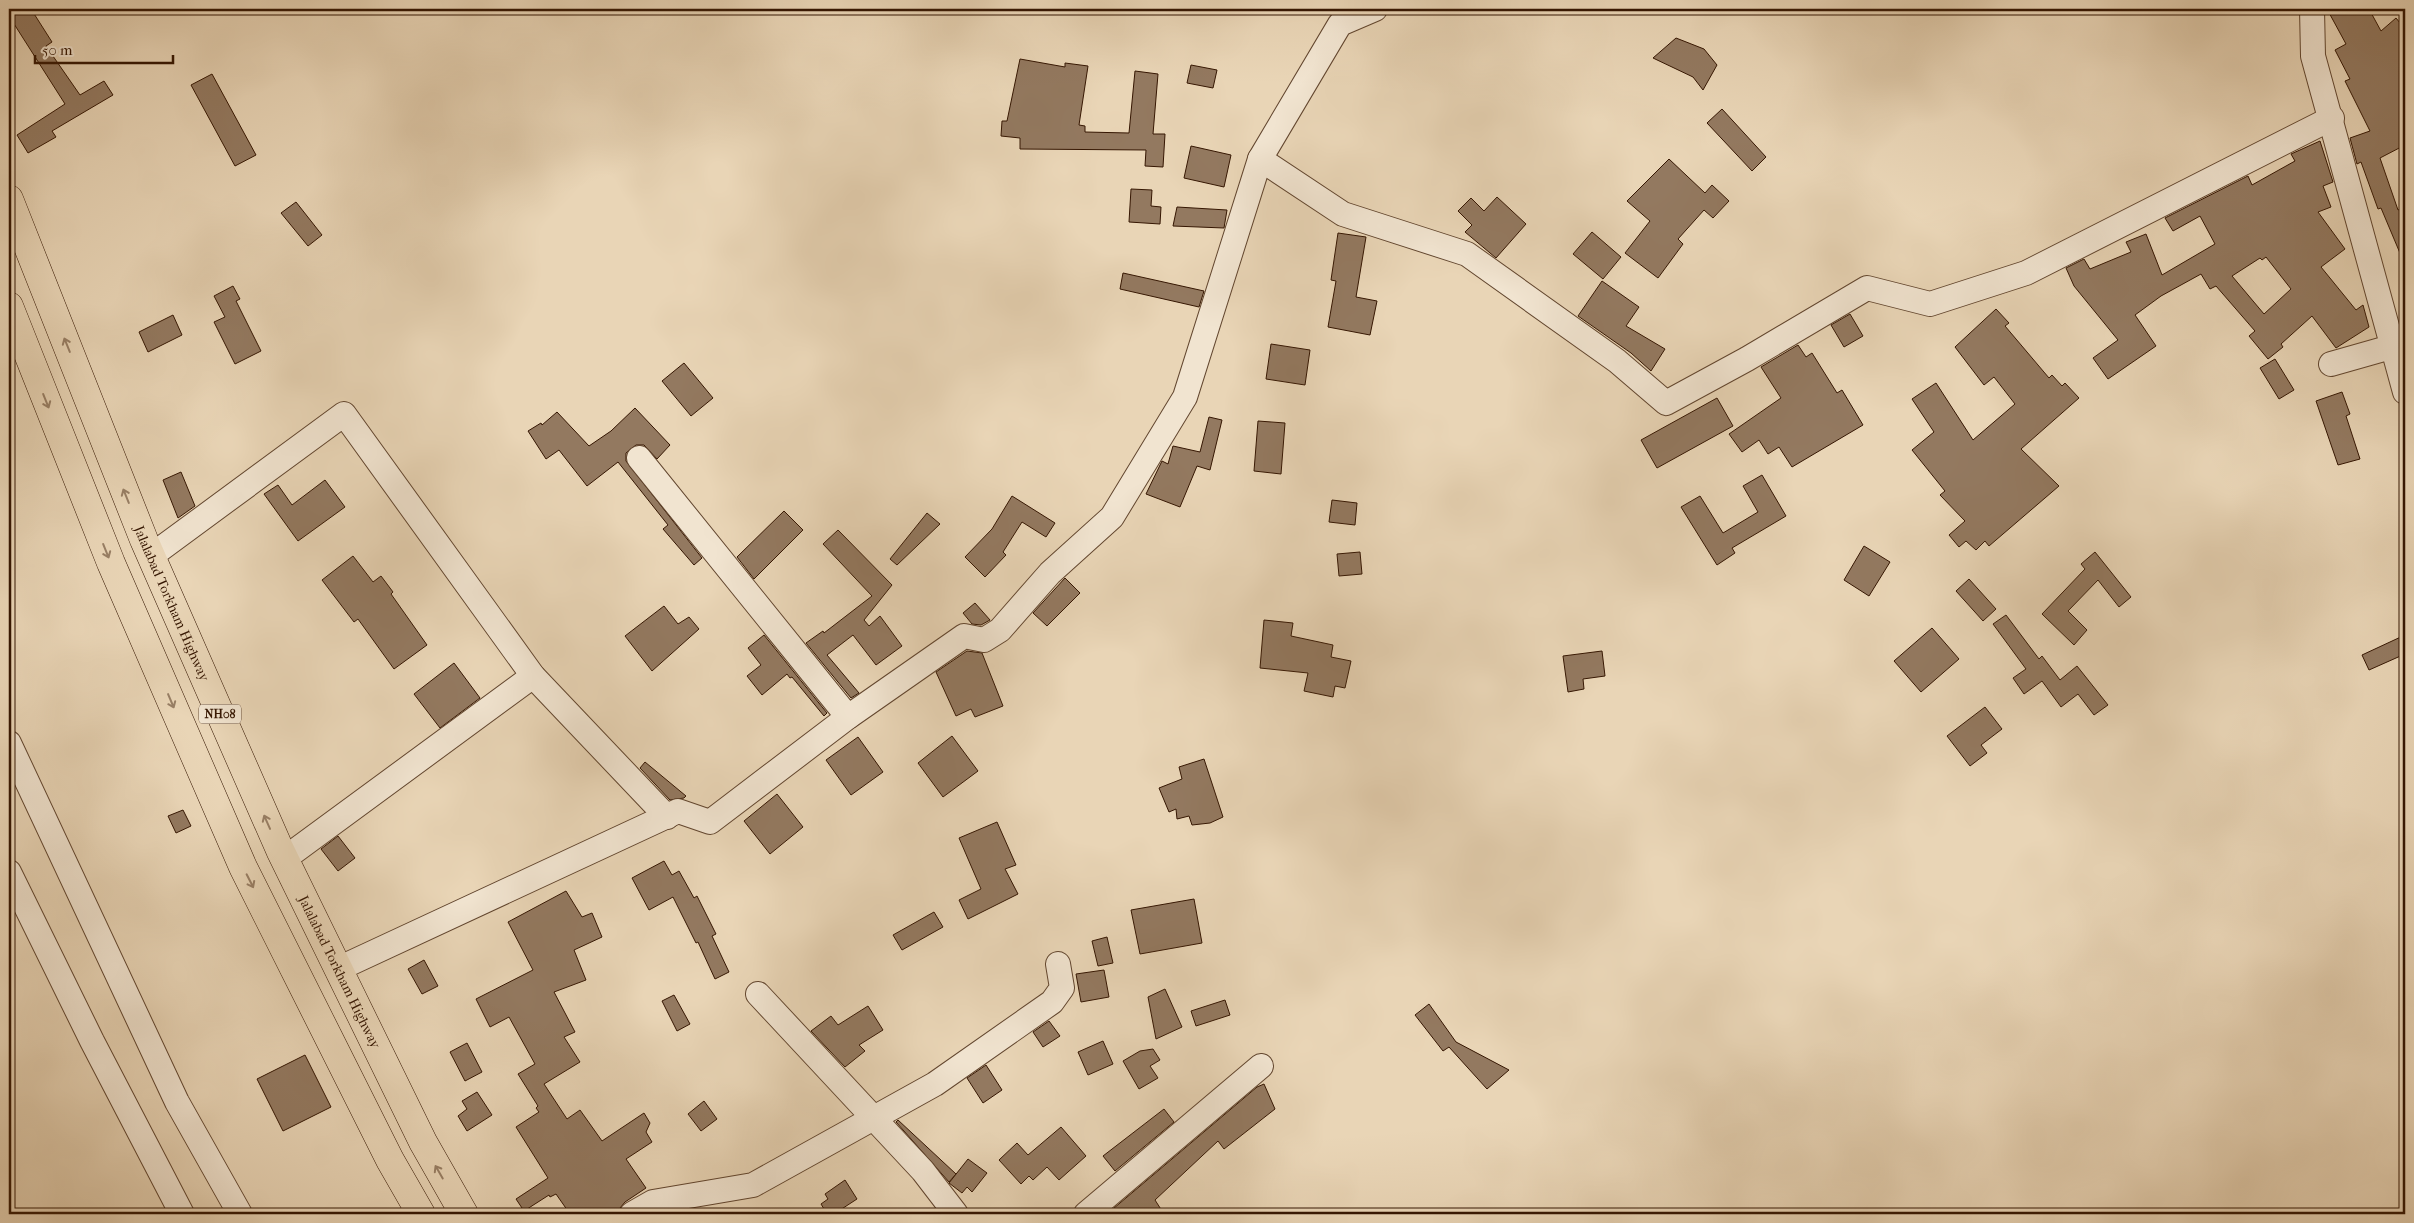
<svg xmlns="http://www.w3.org/2000/svg" width="2414" height="1223" viewBox="0 0 2414 1223" font-family="'IM FELL French Canon',serif">
	<rect width="100%" height="100%" fill="#e9d5b6"/>
	<filter id="stains"><feTurbulence type="fractalNoise" baseFrequency=".004" numOctaves="4"/><feColorMatrix values="0 0 0 0 .2 0 0 0 0 .09 0 0 0 0 .02 0 0 0 .5 -.17"/></filter>
	<radialGradient id="worn" r=".72"><stop offset=".6" stop-color="#630" stop-opacity="0"/><stop offset="1" stop-color="#630" stop-opacity=".3"/></radialGradient>
	<g fill="#937960" stroke="#351602" fill-rule="evenodd">
		<path d="M9,9H31L52,42L46,46L80,95L104,81L113,95L52,131L56,137L28,153L17,135L65,104L9,16Z"/>
		<path d="M2327,9H2369L2381,31L2396,18L2405,29V145L2380,158L2398,210L2405,207V265L2381,208L2378,209L2361,162L2357,164L2350,138L2370,131L2345,81L2350,79L2335,50L2346,44Z"/>
		<path d="M1676,38L1704,49L1717,65L1703,90L1693,77L1653,58Z"/>
		<path d="M1020,59L1065,67V63L1088,66L1079,125L1085,126V132L1129,133L1135,71L1158,74L1153,134H1165L1163,167L1145,166L1146,150L1020,149V138L1001,136L1002,121H1007Z"/>
		<path d="M1191,65L1217,70L1213,88L1187,83Z"/>
		<path d="M212,74L256,155L235,166L191,85Z"/>
		<path d="M1722,109L1766,157L1752,171L1707,123Z"/>
		<path d="M2320,141L2333,182L2323,186L2331,207L2318,212L2345,249L2321,267L2356,310L2363,305L2369,327L2336,348L2312,316L2281,344L2283,347L2268,359L2249,336L2255,331L2216,286L2210,289L2201,274L2161,296L2135,315L2156,346L2108,379L2093,358L2118,340L2074,286L2066,268L2084,259L2090,269L2131,252L2126,242L2146,234L2162,275L2215,244L2200,216L2173,231L2165,218L2248,176L2252,185L2295,161L2291,154ZM2266,257L2291,289L2264,314L2232,276L2260,258L2262,260Z"/>
		<path d="M1191,146L1231,155L1224,187L1184,178Z"/>
		<path d="M1669,159L1705,193L1712,185L1729,201L1713,218L1704,210L1678,239L1683,244L1658,278L1625,253L1650,221L1627,201Z"/>
		<path d="M1131,189L1152,190L1151,206L1161,207L1160,224L1129,222Z"/>
		<path d="M1497,197L1526,224L1496,258L1465,232L1472,225L1458,211L1471,198L1484,211Z"/>
		<path d="M296,202L322,235L308,246L281,213Z"/>
		<path d="M1177,207L1227,210L1224,228L1173,226Z"/>
		<path d="M1592,232L1621,257L1603,279L1573,254Z"/>
		<path d="M1338,233L1366,237L1356,297L1377,301L1370,335L1328,327L1336,281L1331,280Z"/>
		<path d="M1123,273L1204,291L1199,307L1120,289Z"/>
		<path d="M1602,281L1639,307L1626,326L1665,349L1651,371L1631,353L1578,316Z"/>
		<path d="M233,286L240,299L236,301L261,351L235,364L214,322L225,317L214,296Z"/>
		<path d="M1996,309L2009,323L2005,326L2049,378L2052,375L2062,386L2065,383L2079,398L2021,449L2059,486L1989,546L1985,541L1976,550L1966,541L1959,547L1949,535L1965,521L1940,495L1945,491L1912,450L1934,432L1912,399L1936,383L1973,440L2015,404L1994,377L1984,385L1955,347Z"/>
		<path d="M1850,314L1863,336L1844,347L1831,325Z"/>
		<path d="M173,315L182,335L148,352L139,332Z"/>
		<path d="M1271,344L1310,350L1305,385L1266,379Z"/>
		<path d="M1798,345L1806,357L1812,353L1837,393L1842,390L1863,425L1792,467L1779,447L1768,454L1759,440L1742,452L1729,434L1781,398L1761,367Z"/>
		<path d="M2275,359L2294,390L2279,399L2260,368Z"/>
		<path d="M684,363L713,398L691,416L662,381Z"/>
		<path d="M2342,392L2350,414L2346,416L2360,459L2338,465L2316,401Z"/>
		<path d="M1717,398L1733,426L1657,468L1641,440Z"/>
		<path d="M635,408L670,445L657,459L644,445H636L626,453V461L702,558L694,565L663,529L668,525L618,462L587,486L559,450L546,459L528,431L541,423L542,425L557,412L589,446L611,431Z"/>
		<path d="M1209,417L1222,420L1210,470L1197,466L1180,507L1146,494L1162,461L1168,464L1173,446L1200,452Z"/>
		<path d="M1258,421L1285,423L1281,474L1254,471Z"/>
		<path d="M181,472L195,506L178,518L163,480Z"/>
		<path d="M1762,475L1786,516L1732,548L1735,553L1717,565L1681,507L1700,496L1723,533L1758,512L1743,486Z"/>
		<path d="M325,480L345,507L298,541L264,494L278,485L292,505Z"/>
		<path d="M1012,496L1055,523L1046,537L1022,522L1003,552L1006,555L985,577L965,557L992,529Z"/>
		<path d="M1332,500L1357,503L1355,525L1329,522Z"/>
		<path d="M784,511L803,530L754,579L737,557Z"/>
		<path d="M927,513L940,524L897,565L890,559Z"/>
		<path d="M838,530L892,585L864,620L869,626L880,616L902,646L876,665L853,635L827,655L859,693L851,698L806,643L823,631L824,633L872,596L823,544Z"/>
		<path d="M1864,546L1890,562L1869,596L1844,580Z"/>
		<path d="M1360,552L1362,574L1339,576L1337,554Z"/>
		<path d="M2095,552L2131,597L2119,607L2098,580L2068,611L2087,630L2074,645L2042,614L2085,569L2081,564Z"/>
		<path d="M353,556L373,582L381,576L393,592L391,594L427,645L394,669L358,619L354,622L322,580Z"/>
		<path d="M1065,578L1080,593L1047,626L1033,613Z"/>
		<path d="M1969,579L1996,609L1983,621L1956,591Z"/>
		<path d="M975,603L990,620L981,625L972,624L963,613Z"/>
		<path d="M664,606L678,624L689,617L699,629L652,671L625,636Z"/>
		<path d="M2006,615L2039,659L2042,656L2060,680L2077,666L2108,705L2094,715L2078,694L2061,707L2042,681L2024,694L2013,678L2026,669L1993,624Z"/>
		<path d="M1264,620L1293,623L1291,636L1333,645L1331,657L1351,661L1345,688L1335,686L1333,697L1304,691L1308,673L1260,668Z"/>
		<path d="M1932,628L1959,659L1921,692L1894,661Z"/>
		<path d="M764,635L827,713L824,716L792,677L790,678L787,674L762,695L747,676L761,665L748,648Z"/>
		<path d="M2405,635V654L2369,670L2362,655Z"/>
		<path d="M967,651L982,653L1003,706L975,717L971,709L956,716L936,672Z"/>
		<path d="M1602,651L1605,676L1583,679L1584,689L1568,692L1563,656Z"/>
		<path d="M454,663L480,698L440,728L414,694Z"/>
		<path d="M1985,707L2002,729L1981,745L1987,753L1970,766L1947,736Z"/>
		<path d="M952,736L978,771L943,797L918,763Z"/>
		<path d="M858,737L883,772L851,795L826,760Z"/>
		<path d="M1204,759L1223,817L1210,823L1192,825L1189,816L1177,819L1176,809L1169,812L1159,788L1182,779L1179,767Z"/>
		<path d="M645,762L686,796L684,798L670,800L640,768Z"/>
		<path d="M777,794L803,827L770,854L744,821Z"/>
		<path d="M183,810L191,826L176,833L168,816Z"/>
		<path d="M997,822L1016,865L1005,869L1018,894L968,919L959,900L981,889L959,838Z"/>
		<path d="M338,836L355,858L338,871L321,849Z"/>
		<path d="M664,861L672,875L679,871L694,898L697,896L716,934L712,936L729,972L715,979L698,942L696,943L673,897L649,910L632,878Z"/>
		<path d="M566,891L582,917L592,913L602,937L574,950L586,980L554,992L575,1032L564,1037L580,1062L544,1084L567,1119L580,1110L602,1141L644,1113L650,1123L646,1132L652,1142L626,1159L646,1188L625,1202L620,1208L618,1214H570L556,1194L550,1197L549,1195L524,1211L516,1199L548,1178L516,1127L539,1112L536,1108L538,1106L518,1074L535,1064L509,1017L490,1027L476,999L533,970L508,922Z"/>
		<path d="M1194,899L1202,943L1140,954L1131,910Z"/>
		<path d="M934,912L943,927L902,950L893,935Z"/>
		<path d="M1107,937L1113,963L1098,966L1092,941Z"/>
		<path d="M424,960L438,986L422,994L408,969Z"/>
		<path d="M1104,970L1109,997L1081,1002L1076,974Z"/>
		<path d="M1165,989L1182,1027L1156,1039L1148,997Z"/>
		<path d="M674,995L690,1024L677,1031L662,1001Z"/>
		<path d="M1225,1000L1230,1015L1196,1026L1191,1011Z"/>
		<path d="M1429,1004L1456,1042L1509,1070L1487,1089L1449,1047L1443,1051L1415,1015Z"/>
		<path d="M868,1006L883,1030L859,1045L865,1051L845,1067L811,1031L831,1016L838,1025Z"/>
		<path d="M1049,1021L1060,1036L1043,1047L1033,1032Z"/>
		<path d="M1103,1041L1113,1064L1088,1075L1078,1052Z"/>
		<path d="M467,1043L482,1072L465,1081L450,1052Z"/>
		<path d="M1153,1049L1160,1060L1150,1066L1158,1078L1139,1089L1123,1061L1140,1051Z"/>
		<path d="M305,1055L331,1107L283,1131L257,1079Z"/>
		<path d="M986,1065L1002,1090L983,1103L967,1078Z"/>
		<path d="M1264,1084L1275,1109L1224,1149L1218,1141L1155,1200L1164,1214H1107L1257,1087Z"/>
		<path d="M477,1092L492,1115L467,1131L458,1116L467,1109L462,1101Z"/>
		<path d="M704,1101L717,1119L701,1131L688,1114Z"/>
		<path d="M1164,1109L1174,1122L1115,1171L1103,1156Z"/>
		<path d="M898,1120L956,1174L949,1182L896,1122Z"/>
		<path d="M1061,1127L1086,1156L1059,1180L1047,1167L1033,1180L1029,1176L1021,1184L999,1160L1017,1143L1028,1155Z"/>
		<path d="M968,1159L987,1173L972,1192L967,1187L962,1193L949,1183Z"/>
		<path d="M845,1180L857,1199L834,1214H827L821,1204L828,1199L825,1194Z"/>
	</g>
	<g fill="none" stroke-linecap="round" stroke-linejoin="round">
		<g stroke="#62462f" stroke-width="26">
			<g id="minor">
				<path d="M2312,9L2313,56L2405,392"/>
				<path d="M1260,159L1340,24L1375,9"/>
				<path d="M2331,364L2405,343"/>
				<path d="M639,458L848,717"/>
				<path d="M151,556L344,414L533,676L667,817"/>
				<path d="M9,743L177,1102L240,1214"/>
				<path d="M284,859L533,676"/>
				<path d="M9,872L92,1041L182,1214"/>
				<path d="M338,969L678,811L710,822L848,717L964,636L984,640L1000,630L1050,573L1112,517L1185,397L1260,159L1343,214L1467,254L1617,361L1666,403L1747,359L1867,288L1930,304L2026,273L2332,118"/>
				<path d="M758,994L923,1171L956,1214"/>
				<path d="M632,1214L653,1202L753,1185L935,1084L1052,1002L1062,988L1058,964"/>
				<path d="M1086,1214L1261,1066"/>
			</g>
		</g>
		<g stroke="#351602" stroke-width="29">
			<g id="highway">
				<path id="s1" d="M9,199L144,540L280,850L423,1142L464,1214"/>
				<path d="M9,306L111,563L243,867L390,1160L421,1214"/>
			</g>
		</g>
		<use href="#minor" stroke="#f1e4d0" stroke-width="24"/>
		<use href="#highway" stroke="#e9d5b6" stroke-width="28"/>
	</g>
	<defs><path id="oneway-shaft" d="M-6 0H5M1.5-3L5.5 0L1.5 3" fill="none" stroke-width="1.6" stroke-linecap="round" stroke-linejoin="round" transform="scale(1.25)"/></defs>
	<g stroke="#987f65">
		<use href="#oneway-shaft" transform="translate(67 345) rotate(-112)"/>
		<use href="#oneway-shaft" transform="translate(46 401) rotate(68)"/>
		<use href="#oneway-shaft" transform="translate(126 496) rotate(-112)"/>
		<use href="#oneway-shaft" transform="translate(106 551) rotate(68)"/>
		<use href="#oneway-shaft" transform="translate(171 701) rotate(67)"/>
		<use href="#oneway-shaft" transform="translate(267 822) rotate(-114)"/>
		<use href="#oneway-shaft" transform="translate(250 881) rotate(63)"/>
		<use href="#oneway-shaft" transform="translate(439 1172) rotate(-120)"/>
	</g>
	<g text-anchor="middle" stroke-width="4" stroke-linejoin="round" paint-order="stroke">
		<rect fill="#f1e4d0" stroke="#6d5440" stroke-width="1" x="199" y="704.5" width="42" height="19" rx="4"/>
		<g font-size="12" font-weight="bold" fill="#351602">
			<text x="220" y="718">NH08</text>
		</g>
		<g font-size="14" fill="#351602" stroke="#f1e4d0">
			<text dy="5" stroke="none"><textPath href="#s1" startOffset="436">Jalalabad Torkham Highway</textPath></text>
			<text dy="5" stroke="none"><textPath href="#s1" startOffset="841">Jalalabad Torkham Highway</textPath></text>
		</g>
	</g>
	<rect width="2414" height="1223" fill="none" stroke="#e9d5b6" stroke-width="30"/>
	<rect x="10" y="10" width="2394" height="1203" fill="none" stroke="#351602" stroke-width="2.5"/>
	<rect x="15" y="15" width="2384" height="1193" fill="none" stroke="#351602"/>
	<path d="M35 55v8h138v-8" fill="none" stroke="#351602" stroke-width="2.5"/>
	<text x="42" y="55" font-size="15" fill="#351602" stroke="#f1e4d0" stroke-width="4" paint-order="stroke">50 m</text>
	<rect width="100%" height="100%" filter="url(#stains)"/>
	<rect width="100%" height="100%" fill="url(#worn)"/>
</svg>
